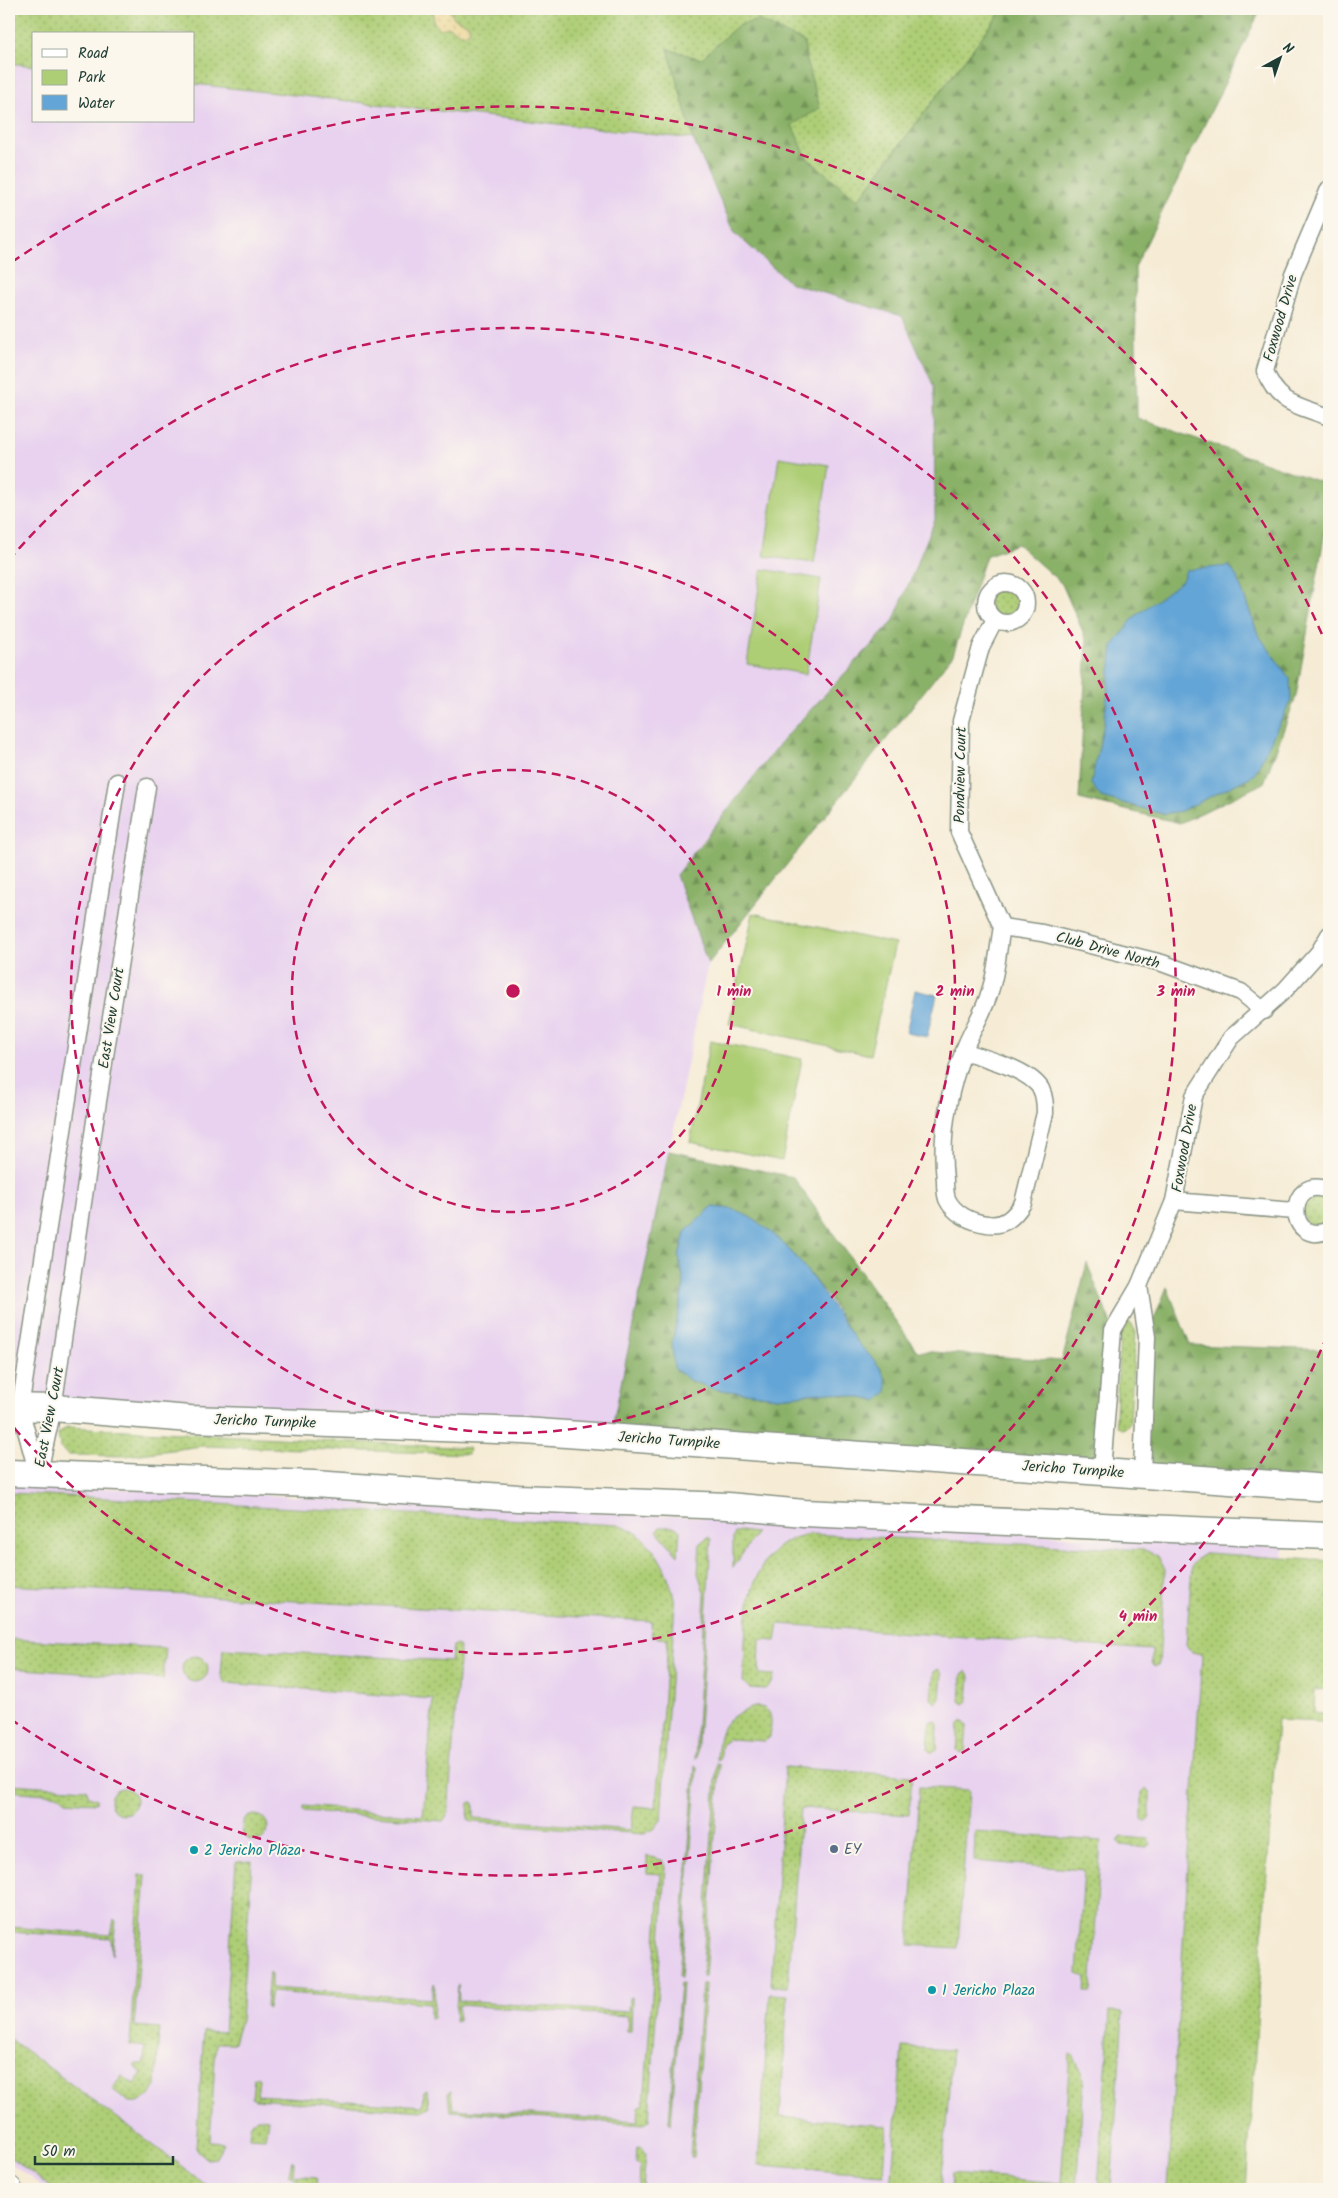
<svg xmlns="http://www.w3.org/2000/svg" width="1338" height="2198" viewBox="0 0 1338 2198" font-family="Kalam,sans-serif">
	<defs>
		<pattern id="grass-dots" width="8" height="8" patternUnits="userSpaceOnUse" patternTransform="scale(1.25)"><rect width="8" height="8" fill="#aece76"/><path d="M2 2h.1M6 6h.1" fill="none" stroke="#8da862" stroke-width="1.8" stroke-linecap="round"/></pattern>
		<pattern id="forest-firs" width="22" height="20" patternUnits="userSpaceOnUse" patternTransform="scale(1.25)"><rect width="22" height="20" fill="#8ab167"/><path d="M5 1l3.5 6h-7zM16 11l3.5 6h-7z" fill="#709156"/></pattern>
		<pattern id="sand-dots" width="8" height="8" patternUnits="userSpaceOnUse" patternTransform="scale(1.25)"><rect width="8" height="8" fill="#eeda9e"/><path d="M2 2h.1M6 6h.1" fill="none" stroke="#ccbc89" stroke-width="1.8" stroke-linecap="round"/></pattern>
	</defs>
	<rect width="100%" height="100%" fill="#fbf7ec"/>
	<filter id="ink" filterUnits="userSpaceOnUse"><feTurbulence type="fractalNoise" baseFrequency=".02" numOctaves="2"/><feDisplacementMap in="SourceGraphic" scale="10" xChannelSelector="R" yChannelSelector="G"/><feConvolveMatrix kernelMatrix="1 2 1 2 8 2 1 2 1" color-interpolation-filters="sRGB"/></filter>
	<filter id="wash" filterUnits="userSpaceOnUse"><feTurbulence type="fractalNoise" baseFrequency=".0096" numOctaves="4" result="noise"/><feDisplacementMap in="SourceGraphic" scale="20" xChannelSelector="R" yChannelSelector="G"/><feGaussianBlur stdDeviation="1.12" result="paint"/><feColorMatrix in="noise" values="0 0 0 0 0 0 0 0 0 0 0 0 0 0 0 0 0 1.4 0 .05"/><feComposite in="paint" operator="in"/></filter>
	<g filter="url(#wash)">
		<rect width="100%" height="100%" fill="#f6ecd6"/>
		<g fill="#e8d2ef">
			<path d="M9,63L34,66V121H194V84L693,139L735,233L790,283L902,316L934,387L935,520L893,622L786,736L676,875L708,964L613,1423L648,1439L9,1407Z"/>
			<path d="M9,1485L164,1490L1284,1547L1277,1719L1246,2189H46L9,2162Z"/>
		</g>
		<g fill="url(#grass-dots)" stroke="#668655">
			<path d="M9,9H1003L858,200L721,142L194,84V34H34V66L9,63Z"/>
			<circle cx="1005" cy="602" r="16"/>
			<path d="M1312,1194L1329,1197V1223L1322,1227L1306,1223L1301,1206Z"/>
			<path d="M1128,1322L1132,1324L1135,1333L1130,1422L1125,1428L1121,1429L1117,1426L1116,1416L1120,1330L1123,1324Z"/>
			<path d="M67,1427L469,1448L468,1454L201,1446L126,1456L69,1455L60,1448L58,1434Z"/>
			<path d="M9,1493L618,1525C624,1528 634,1530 639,1535C660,1552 670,1577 675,1603L661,1820L654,1829L644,1834L472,1822L468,1819L469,1803L472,1802L474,1803V1818L631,1830L634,1806L656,1808L668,1639L652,1637L651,1621L9,1585Z"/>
			<path d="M660,1527H675L680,1530L678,1555L657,1531Z"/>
			<path d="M740,1531L756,1533L733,1568V1539L735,1533Z"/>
			<path d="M808,1534L1145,1550L1158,1556L1165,1570L1159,1664L1155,1667L1152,1663V1650L779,1624L776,1641L760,1640L759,1674L774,1675L772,1683L765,1689L749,1688L743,1682C747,1634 740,1571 786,1542C792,1538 801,1536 808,1534Z"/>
			<path d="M708,1537L711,1539L697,1758L695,1759L705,1595L698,1573L700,1543Z"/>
			<path d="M1206,1553L1329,1561V1689L1315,1690L1314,1713L1324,1714L1323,1722L1277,1720L1246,2189H1167L1202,1654L1192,1652L1186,1645L1192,1566L1198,1558Z"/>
			<path d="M9,1639L166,1648L163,1679L9,1668Z"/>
			<path d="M456,1644L460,1647L448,1815L443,1821L303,1811V1806L423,1816L433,1699L225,1683L221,1675L223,1649L451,1661L453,1646Z"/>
			<circle cx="195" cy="1669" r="13"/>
			<path d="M938,1669L942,1674L940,1699L936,1703L931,1699L934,1672Z"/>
			<path d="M966,1671L970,1676L968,1701L964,1704L960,1701L962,1674Z"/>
			<path d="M755,1707C775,1706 771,1722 770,1737L765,1741L728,1739L722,1745L720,1760H717C719,1727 723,1717 755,1707Z"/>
			<path d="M935,1720L938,1724L937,1750L932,1753L928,1750L930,1722Z"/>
			<path d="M963,1721L967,1726L965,1751L961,1754L957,1751L959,1724Z"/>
			<path d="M717,1764L720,1765L705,1976H702Z"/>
			<path d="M695,1765L697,1767L681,1978L679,1976Z"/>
			<path d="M785,1767L912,1776L909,1815L801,1808L788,1987L771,1986Z"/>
			<path d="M9,1784L86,1789L89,1796L97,1799L96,1803L66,1801L59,1795L9,1791Z"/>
			<path d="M919,1787L969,1790L958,1948L909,1945Z"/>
			<circle cx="123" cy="1801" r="13"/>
			<path d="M1146,1788L1150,1793V1818L1146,1822L1142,1819V1791Z"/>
			<circle cx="255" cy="1828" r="13"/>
			<path d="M975,1832L1101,1841L1091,1992H1085L1086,1977L1077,1974L1084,1870L974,1861Z"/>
			<path d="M1122,1837L1148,1839L1151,1844L1148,1848L1121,1845L1118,1841Z"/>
			<path d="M647,1856L662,1860L666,1867L649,2120L643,2125L450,2111L448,2093L451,2091L453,2109L638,2121L639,2107L644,2104L661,1874L647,1873Z"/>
			<path d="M252,1861L241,2020L234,2043H216L210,2142L224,2143L215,2158L208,2159L200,2153L196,2147L204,2031L224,2032L236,1862Z"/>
			<path d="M140,1875H146L134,2026L159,2028L156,2085L150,2096L138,2102H129L112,2089L122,2076L134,2084L142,2073L134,2066L136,2064H144L145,2047L130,2045Z"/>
			<path d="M114,1919L116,1921L112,1955L111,1938L9,1932V1927L111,1935Z"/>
			<path d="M269,1972L271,1974V1988L431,1999L434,1983L435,1985L433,2018H430V2003L271,1992L268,2008L266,2007Z"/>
			<path d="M680,1983L682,1984L671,2124L669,2122Z"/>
			<path d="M702,1984H705L693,2157H690Z"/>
			<path d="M458,1985L459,2001L628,2012L629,1998L632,1997L631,2031H627L628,2016L459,2005L458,2020L455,2021Z"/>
			<path d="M770,1994L788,1995L780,2117L887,2126L884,2174L758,2165Z"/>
			<path d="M1110,2012L1123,2013L1111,2189H1098Z"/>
			<path d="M9,2038L212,2189H53L9,2156Z"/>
			<path d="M902,2047L952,2050L941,2189H891Z"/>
			<path d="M1070,2053L1073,2054L1084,2079L1076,2189H951L952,2174L1061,2183Z"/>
			<path d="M257,2076L259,2079L257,2095L423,2106L424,2092L427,2090L429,2107L421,2111L255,2099L252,2097L254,2078Z"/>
			<path d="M260,2118L268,2119L265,2138L249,2137C250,2127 249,2121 260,2118Z"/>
			<path d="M637,2147L643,2148L646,2153L643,2189H639L640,2165L636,2163Z"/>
			<path d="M292,2160L294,2162L293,2175L317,2177L316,2189H310L289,2174Z"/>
		</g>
		<g fill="url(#forest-firs)" stroke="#54774e" fill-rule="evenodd">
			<path d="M1003,9H1261L1135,267L1137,418L1329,485V509L1296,696L1264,783L1180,823L1079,799L1087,641L1062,584L1017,544L986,556L953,655L708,964L676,875L786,736L893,622L935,520L934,387L902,316L790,283L735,233L693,139L668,49L701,59L737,26L758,20L804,42L807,64L820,108L792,125L807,158L858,200Z"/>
			<path d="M669,1151L793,1177L917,1351L1062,1361L1087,1263L1113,1330L1102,1471L648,1439L613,1423ZM712,1207L737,1211L771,1233L800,1262L829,1298L856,1341L882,1370L877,1401L831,1392L777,1397L713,1389L672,1343L684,1284L679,1256L685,1232Z"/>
			<path d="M1167,1287L1190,1345L1329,1350V1488L1142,1474L1147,1337Z"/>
		</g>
		<path fill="url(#sand-dots)" stroke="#868c69" d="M434,9H448L454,18L469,25L470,30L463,35L449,27L440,29L433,21Z"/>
		<g fill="#aece76" stroke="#668655">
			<path d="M779,457L829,465L814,563L764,556Z"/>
			<path d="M762,569L821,579L806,674L747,664Z"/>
			<path d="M753,913L895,944L870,1055L729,1024Z"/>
			<path d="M710,1041L802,1059L782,1161L690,1142Z"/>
		</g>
		<g fill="#64a5d7" stroke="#427186">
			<path d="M1229,566L1237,577L1258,634L1290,679L1291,700L1254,775L1181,811L1163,814L1101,797L1091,784L1104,723L1113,646L1134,617L1182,581L1186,570Z"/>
			<path d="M915,990L937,995L927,1037L906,1033Z"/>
			<path d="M712,1207C720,1208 731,1208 738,1211C792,1236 822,1294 855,1339C868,1356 888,1368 887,1392L877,1401L831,1392L777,1397L713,1389L689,1380L674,1368L672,1343L684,1284L679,1256L685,1232Z"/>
		</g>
	</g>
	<g filter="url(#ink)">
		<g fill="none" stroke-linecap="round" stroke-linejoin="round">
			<g stroke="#8a9485" stroke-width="19">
				<g id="street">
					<path d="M1329,189L1293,274L1265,371C1278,405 1298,405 1329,417"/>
					<circle cx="1006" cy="603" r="20"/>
					<path d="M995,620L981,647L961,721L959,832L1002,927"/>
					<path d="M1002,927L1042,933L1162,963L1241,992L1264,1011"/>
					<path d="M963,1051C984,1058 1029,1069 1041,1089C1045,1097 1045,1105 1045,1113L1023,1203C1014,1217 1004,1227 987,1224C971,1222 954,1214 947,1199C945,1193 945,1185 945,1180C940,1137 948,1093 963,1053C970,1032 984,1013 990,991C997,971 998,948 1002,927"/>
					<path d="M1329,1191C1287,1171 1284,1249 1329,1230"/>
					<path d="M1174,1201L1295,1211"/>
					<path d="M1139,1286L1147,1337L1142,1474"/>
					<path d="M1102,1471L1113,1330L1139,1286L1174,1201L1194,1096L1231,1038L1285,990L1319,952L1329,935"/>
					<path d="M39,1472L53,1408L96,1114L147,787"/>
					<path d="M38,1475L20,1408L117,782"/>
				</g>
			</g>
			<g stroke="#8a9485" stroke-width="26">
				<path id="secondary" d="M9,2188L10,2189"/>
			</g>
			<g stroke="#8a9485" stroke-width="29">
				<g id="primary">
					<path d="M9,1407L53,1408L190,1419L524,1431L1329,1488"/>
					<path d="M9,1473L314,1484L518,1498L728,1506L804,1513L1329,1536"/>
				</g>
			</g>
			<use href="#street" stroke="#fff" stroke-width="16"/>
			<use href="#secondary" stroke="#fff" stroke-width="24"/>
			<use href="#primary" stroke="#fff" stroke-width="26"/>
		</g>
	</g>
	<g fill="none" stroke="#c2185b" stroke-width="2.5" stroke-dasharray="9 6">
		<circle cx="513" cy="991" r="221"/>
		<circle cx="513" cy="991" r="442"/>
		<path d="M9 560A663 663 0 1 1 9 1422"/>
		<path d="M1327 1336A884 884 0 0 1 12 1720M12 262A884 884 0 0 1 1327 646"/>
	</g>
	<circle fill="#5c6f8a" stroke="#fbf7ec" stroke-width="2" cx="834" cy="1849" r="5"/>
	<g fill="#0f9aa8" stroke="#fbf7ec" stroke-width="2">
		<circle cx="194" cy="1850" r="5"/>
		<circle cx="932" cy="1990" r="5"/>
	</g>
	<g text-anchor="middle" stroke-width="4" stroke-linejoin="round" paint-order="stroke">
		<g font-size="15" fill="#1f3d34" stroke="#fbf7ec">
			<text transform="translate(1280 318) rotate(-74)" y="5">Foxwood Drive</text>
			<text transform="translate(960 775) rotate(-89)" y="5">Pondview Court</text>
			<text transform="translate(1108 950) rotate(15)" y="5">Club Drive North</text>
			<text transform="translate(111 1018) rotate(-81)" y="5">East View Court</text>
			<text transform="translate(1184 1148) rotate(-80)" y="5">Foxwood Drive</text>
			<text transform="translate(49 1417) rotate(-79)" y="5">East View Court</text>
			<text transform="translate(265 1421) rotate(2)" y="5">Jericho Turnpike</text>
			<text transform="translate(669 1440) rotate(4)" y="5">Jericho Turnpike</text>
			<text transform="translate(1073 1469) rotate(4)" y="5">Jericho Turnpike</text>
		</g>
		<g font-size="15" fill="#4e5e75" stroke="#fbf7ec" text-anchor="start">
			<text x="844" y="1854">EY</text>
		</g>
		<g font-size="15" fill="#0d838f" stroke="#fbf7ec" text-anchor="start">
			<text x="204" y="1855">2 Jericho Plaza</text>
			<text x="942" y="1995">1 Jericho Plaza</text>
		</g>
	</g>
	<circle cx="513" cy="991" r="8" fill="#c2185b" stroke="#fbf7ec" stroke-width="2.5"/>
	<g font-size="15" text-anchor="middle" font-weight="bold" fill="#c2185b" stroke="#fbf7ec" stroke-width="4" stroke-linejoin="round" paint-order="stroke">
		<text x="734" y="996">1 min</text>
		<text x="955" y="996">2 min</text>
		<text x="1176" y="996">3 min</text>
		<text x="1138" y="1621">4 min</text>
	</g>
	<rect width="1338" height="2198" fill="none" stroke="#fbf7ec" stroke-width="30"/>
	<rect x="32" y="32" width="162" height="90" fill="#fbf7ec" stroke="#a3ada2"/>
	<rect x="42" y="49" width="25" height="8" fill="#ffffff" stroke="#a3ada2"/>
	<text x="78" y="58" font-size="15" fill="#1f3d34">Road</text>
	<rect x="42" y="70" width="25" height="15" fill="#aece76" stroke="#a3ada2"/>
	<text x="78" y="82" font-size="15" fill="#1f3d34">Park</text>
	<rect x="42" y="95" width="25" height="15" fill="#64a5d7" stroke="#a3ada2"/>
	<text x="78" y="108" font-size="15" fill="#1f3d34">Water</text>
	<g transform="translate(1280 58) rotate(40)" stroke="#fbf7ec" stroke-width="4" paint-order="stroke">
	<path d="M0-4L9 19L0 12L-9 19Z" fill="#1f3d34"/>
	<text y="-8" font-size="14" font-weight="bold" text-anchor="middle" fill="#1f3d34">N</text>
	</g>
	<path d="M35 2156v8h138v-8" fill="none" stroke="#1f3d34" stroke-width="2.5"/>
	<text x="42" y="2156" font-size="15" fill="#1f3d34" stroke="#fbf7ec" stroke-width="4" paint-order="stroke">50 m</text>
</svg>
